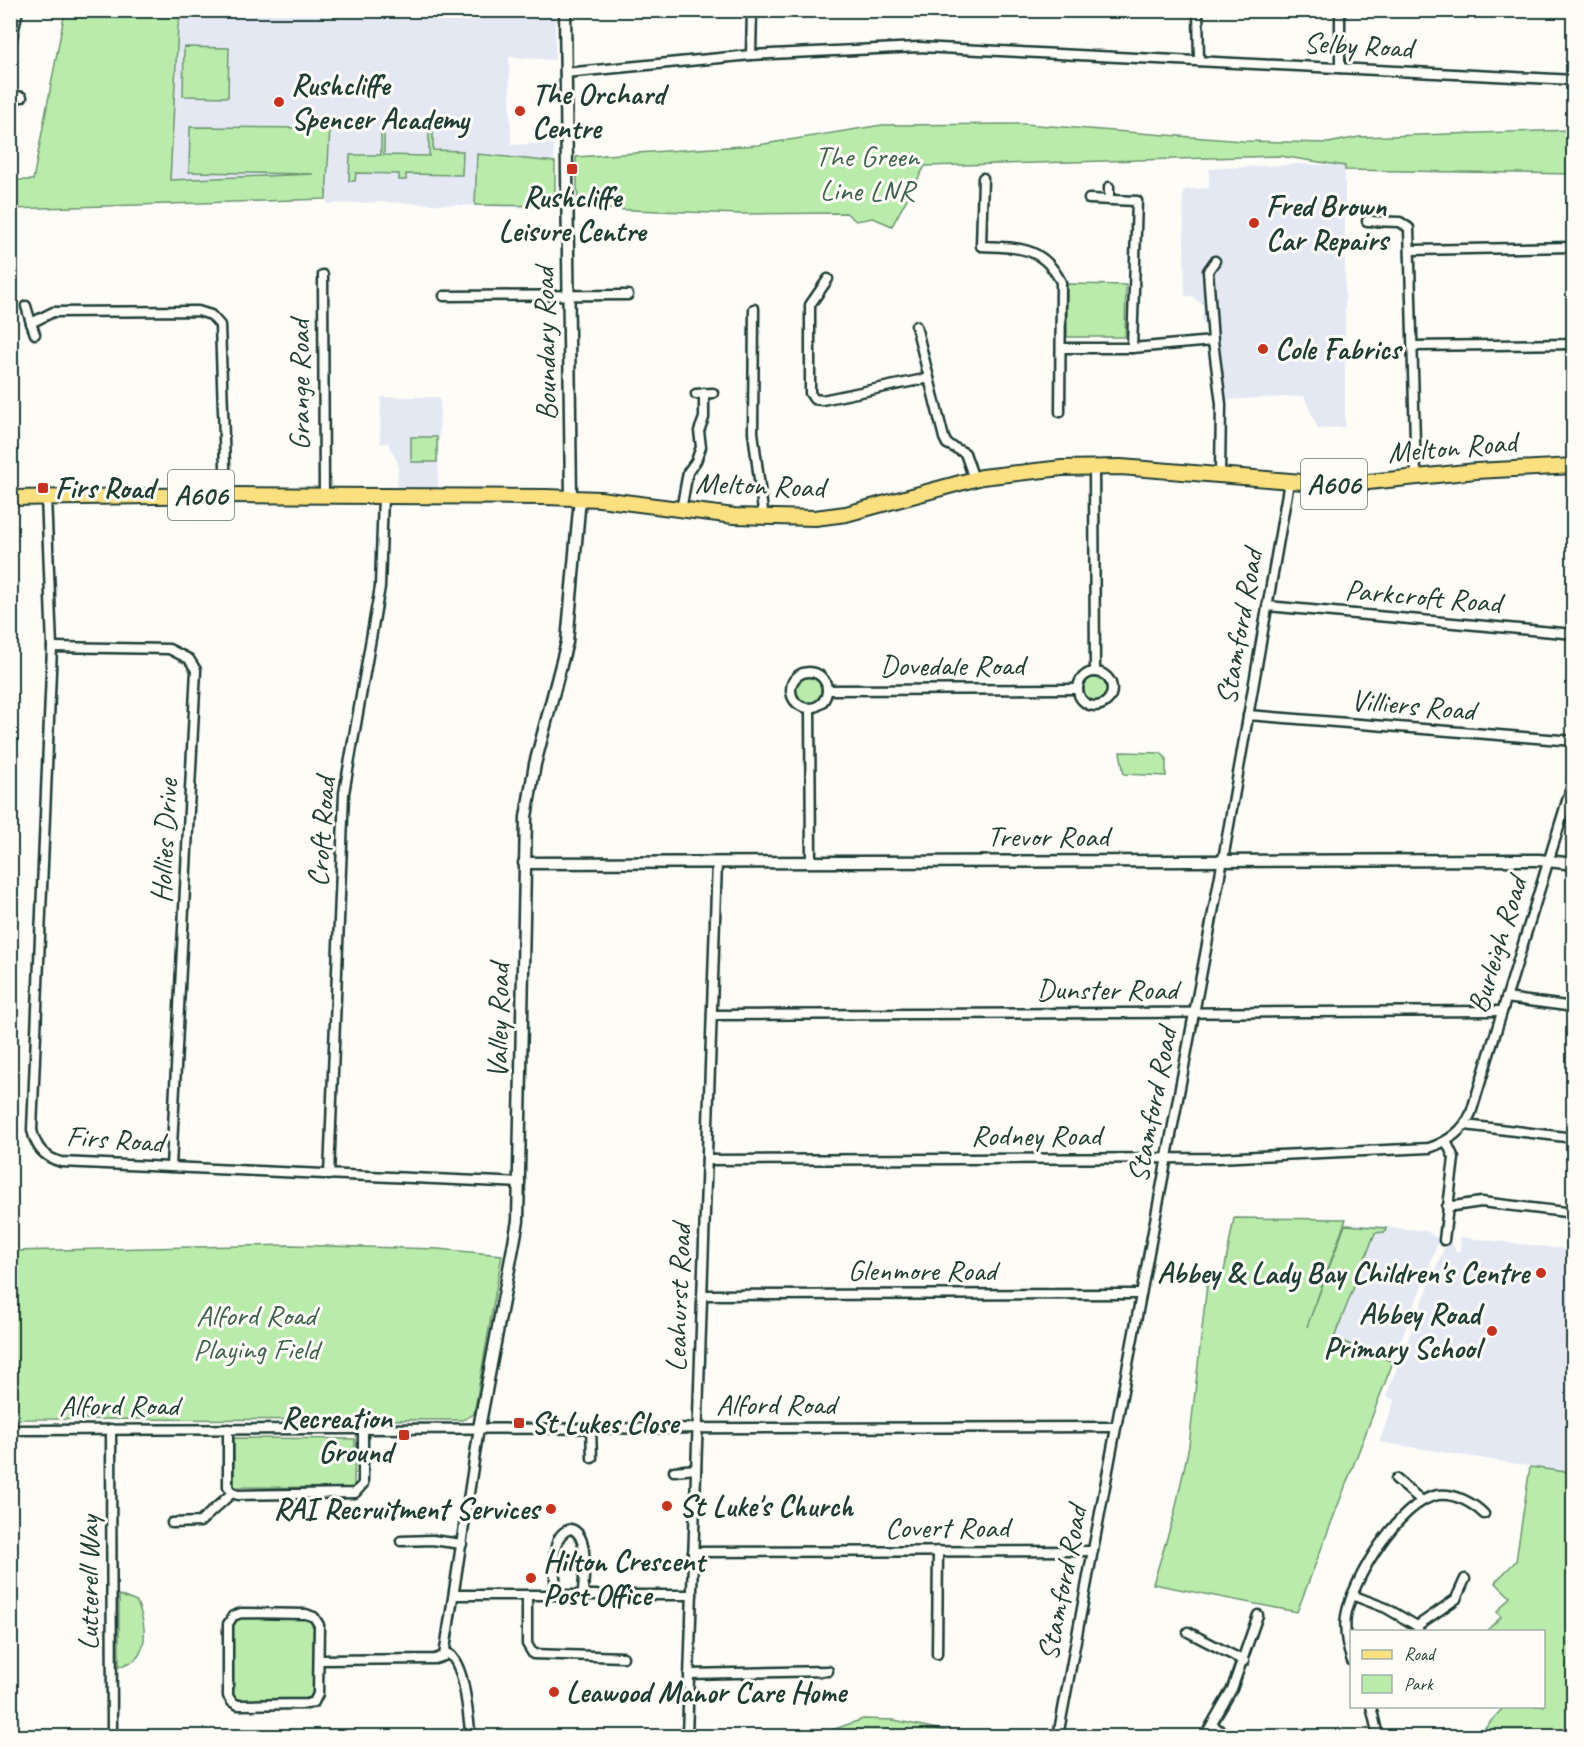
<svg xmlns="http://www.w3.org/2000/svg" width="1584" height="1747" viewBox="0 0 1584 1747" font-family="Caveat,sans-serif">
	<rect width="100%" height="100%" fill="#fdfcf7"/>
	<filter id="ink" filterUnits="userSpaceOnUse"><feTurbulence type="fractalNoise" baseFrequency=".0167" numOctaves="2"/><feDisplacementMap in="SourceGraphic" scale="12" xChannelSelector="R" yChannelSelector="G"/><feConvolveMatrix kernelMatrix="1 2 1 2 8 2 1 2 1" color-interpolation-filters="sRGB"/></filter>
	<g filter="url(#ink)">
		<g fill="#e3e8f3">
			<path d="M65,11H555V60L509,57L511,145L554,143V209L385,202L327,204L326,173L170,180L33,181Z"/>
			<path d="M1299,164L1345,166V427L1318,429L1304,396L1222,400L1218,333L1202,323L1203,305L1192,296H1185L1183,190L1209,188V169Z"/>
			<path d="M381,397H440L438,488L397,487L398,463L388,443H380Z"/>
			<path d="M1344,1223L1427,1231L1439,1240L1393,1362L1306,1327Z"/>
			<path d="M1460,1237L1573,1250V1473L1379,1442L1395,1400L1386,1396L1424,1298L1446,1243H1452L1456,1252L1461,1250Z"/>
		</g>
		<g fill="#b9ebab" stroke="#6c9470" stroke-width="1.5">
			<path d="M65,11H182L178,26L170,180L313,174L189,172L190,127L330,128L326,199L11,209V180H33Z"/>
			<path d="M184,47L229,48L228,97L183,96Z"/>
			<path d="M430,116L439,117V122L433,123V150L463,151L462,175L406,174V180H399V174L356,173L355,181H349L350,155H381V131H384V155L429,156V128H422V120Z"/>
			<path d="M1024,124L1243,141L1328,143L1359,137L1573,130V174L1345,170V166L1280,156L925,166L892,226L873,218L856,221L846,213L740,214L578,208L576,157L758,145L882,125Z"/>
			<path d="M477,154L555,162V206L475,205Z"/>
			<path d="M1067,284L1126,285L1125,337H1067Z"/>
			<rect x="411" y="437" width="26" height="25"/>
			<circle cx="1095" cy="689" r="13"/>
			<circle cx="809" cy="690" r="13"/>
			<path d="M1120,752L1161,753L1166,758V776L1124,774Z"/>
			<path d="M1234,1218L1346,1219L1307,1327L1345,1225L1386,1228L1385,1232L1375,1233L1334,1338L1393,1362L1297,1612L1153,1584L1174,1515L1189,1446L1208,1275L1223,1277Z"/>
			<path d="M290,1245L438,1249L502,1255L474,1414L463,1420L11,1419V1251Z"/>
			<path d="M234,1438L355,1439L354,1488L234,1487Z"/>
			<path d="M1530,1467L1573,1473V1736H1477L1504,1707L1544,1706V1632L1486,1631L1501,1617L1497,1612L1510,1597L1495,1582L1516,1561Z"/>
			<path d="M119,1595L137,1602C144,1619 150,1645 135,1660C130,1664 127,1662 122,1666H119Z"/>
			<path d="M306,1614L319,1625L314,1702H232L228,1624L233,1616Z"/>
			<path d="M863,1719L894,1720L971,1736H815Z"/>
		</g>
		<g fill="none" stroke-linecap="round" stroke-linejoin="round">
			<g stroke="#1f3d34" stroke-width="13">
				<g id="minor">
					<path d="M1198,10L1199,61"/>
					<path d="M1340,10V68"/>
					<path d="M10,48L18,10"/>
					<path d="M751,55L752,10"/>
					<path d="M565,73L751,55L919,47L1574,80"/>
					<path d="M10,95L22,97"/>
					<path d="M983,178L981,246C1018,248 1042,245 1061,282L1060,412"/>
					<path d="M1109,187V200"/>
					<path d="M1089,199L1137,201L1132,348"/>
					<path d="M1367,221L1400,222L1409,228L1416,477"/>
					<path d="M1412,250L1574,247"/>
					<path d="M1215,261L1208,271L1213,341L1221,404L1220,474"/>
					<path d="M323,275L324,495"/>
					<path d="M828,279L810,305V393L814,399L822,400L929,378L944,438L947,444L965,453L974,479"/>
					<path d="M444,296L628,295"/>
					<path d="M26,306L31,323"/>
					<path d="M754,309L753,432L764,519"/>
					<path d="M916,326L929,378"/>
					<path d="M35,334L31,323L53,312L198,311L211,315L220,325L226,495"/>
					<path d="M1414,346L1574,344"/>
					<path d="M1062,348H1132L1213,341"/>
					<path d="M696,394L713,393"/>
					<path d="M1094,466L1095,672"/>
					<path d="M46,496L52,647L32,1130C36,1148 44,1157 61,1162L520,1183"/>
					<path d="M681,510L688,472L696,461L701,447L699,431L704,418V393"/>
					<path d="M1267,606L1574,634"/>
					<path d="M52,647L169,649L189,659L196,670L171,1167"/>
					<circle cx="1095" cy="689" r="17"/>
					<circle cx="809" cy="690" r="18"/>
					<path d="M827,690L1078,689"/>
					<path d="M810,708L811,861"/>
					<path d="M1248,715L1574,741"/>
					<path d="M1506,998L1574,1007"/>
					<path d="M712,1015L1502,1011"/>
					<path d="M1465,1125L1574,1138"/>
					<path d="M707,1160L1218,1158L1429,1148C1447,1142 1463,1132 1471,1113L1574,778"/>
					<path d="M329,1175L344,793L380,587L383,496"/>
					<path d="M1447,1207L1481,1202L1574,1213"/>
					<path d="M1444,1240L1454,1158L1446,1141"/>
					<path d="M702,1295L1141,1294"/>
					<path d="M591,1428L592,1458"/>
					<path d="M111,1429L112,1736"/>
					<path d="M228,1429V1487L232,1493L238,1495L355,1493L363,1484V1429"/>
					<path d="M10,1430L1116,1427"/>
					<path d="M674,1471L696,1469"/>
					<path d="M1396,1479L1422,1501"/>
					<path d="M172,1523L200,1522L232,1493"/>
					<path d="M401,1541L432,1540L462,1544"/>
					<path d="M693,1552L1093,1551"/>
					<path d="M454,1595H692"/>
					<path d="M527,1595V1644L533,1654L623,1657"/>
					<path d="M556,1595C556,1577 547,1534 571,1529C591,1535 583,1578 583,1595"/>
					<path d="M1352,1595L1386,1608L1417,1626L1419,1632"/>
					<path d="M241,1613L306,1614L314,1617L319,1625L318,1694L314,1702L307,1704L238,1705L232,1702L228,1696V1624L233,1616Z"/>
					<path d="M1417,1626L1456,1599L1465,1579"/>
					<path d="M1188,1632L1244,1661"/>
					<path d="M446,1652C466,1662 467,1714 471,1736"/>
					<path d="M937,1654L938,1551"/>
					<path d="M319,1660L435,1659L444,1656L479,1428"/>
					<path d="M1352,1661C1347,1647 1344,1631 1346,1616C1352,1580 1400,1501 1438,1495C1455,1493 1473,1503 1484,1514"/>
					<path d="M689,1674L828,1671"/>
					<path d="M1371,1706L1378,1736"/>
					<path d="M1212,1725L1228,1736"/>
					<path d="M687,1736L717,862"/>
					<path d="M1058,1736L1224,854L1289,482"/>
					<path d="M1205,1736L1232,1689L1258,1615"/>
				</g>
			</g>
			<g stroke="#1f3d34" stroke-width="15">
				<g id="tertiary">
					<path d="M565,10L571,498"/>
					<path d="M524,863L1539,860L1574,864"/>
					<path d="M479,1428L518,1221L526,817L535,764L567,642L580,498"/>
				</g>
			</g>
			<g stroke="#1f3d34" stroke-width="18">
				<path id="primary" d="M10,498L226,495L546,497L600,499L734,516L815,518L846,514L982,477L1062,468L1121,467L1339,485L1476,471L1574,466"/>
			</g>
			<use href="#minor" stroke="#fdfcf7" stroke-width="8"/>
			<use href="#tertiary" stroke="#fdfcf7" stroke-width="10"/>
			<use href="#primary" stroke="#fbe080" stroke-width="14"/>
		</g>
	</g>
	<g fill="#c8321e" stroke="#fdfcf7" stroke-width="2">
		<circle cx="279" cy="102" r="6"/>
		<circle cx="520" cy="111" r="6"/>
		<rect x="566" y="163" width="12" height="12" rx="3"/>
		<circle cx="1254" cy="223" r="6"/>
		<circle cx="1263" cy="349" r="6"/>
		<rect x="37" y="482" width="12" height="12" rx="3"/>
		<circle cx="1541" cy="1273" r="6"/>
		<circle cx="1492" cy="1331" r="6"/>
		<rect x="513" y="1417" width="12" height="12" rx="3"/>
		<rect x="398" y="1429" width="12" height="12" rx="3"/>
		<circle cx="667" cy="1506" r="6"/>
		<circle cx="551" cy="1509" r="6"/>
		<circle cx="531" cy="1578" r="6"/>
		<circle cx="554" cy="1692" r="6"/>
	</g>
	<g text-anchor="middle" stroke-width="6" stroke-linejoin="round" paint-order="stroke">
		<g fill="#fdfcf7" stroke="#62766e" stroke-width="1.5">
			<rect x="1301" y="459" width="66" height="50" rx="4.5"/>
			<rect x="168" y="470" width="66" height="50" rx="4.5"/>
		</g>
		<g font-size="28" font-weight="bold" fill="#1f3d34">
			<text x="1334" y="494">A606</text>
			<text x="201" y="505">A606</text>
		</g>
		<g font-size="30" fill="#1f3d34" stroke="#fdfcf7">
			<text transform="translate(1358 45) rotate(3)" y="10">Selby Road</text>
			<text transform="translate(545 344) rotate(-91)" y="10">Boundary Road</text>
			<text transform="translate(299 385) rotate(-90)" y="10">Grange Road</text>
			<text transform="translate(1452 447) rotate(-5)" y="10">Melton Road</text>
			<text transform="translate(760 485) rotate(2)" y="10">Melton Road</text>
			<text transform="translate(1423 596) rotate(5)" y="10">Parkcroft Road</text>
			<text transform="translate(1239 627) rotate(-80)" y="10">Stamford Road</text>
			<text x="952" y="675">Dovedale Road</text>
			<text transform="translate(1413 705) rotate(5)" y="10">Villiers Road</text>
			<text transform="translate(321 832) rotate(-86)" y="10">Croft Road</text>
			<text x="1048" y="846">Trevor Road</text>
			<text transform="translate(164 841) rotate(-87)" y="10">Hollies Drive</text>
			<text transform="translate(1497 945) rotate(-73)" y="10">Burleigh Road</text>
			<text x="1107" y="999">Dunster Road</text>
			<text transform="translate(498 1021) rotate(-89)" y="10">Valley Road</text>
			<text transform="translate(1152 1105) rotate(-79)" y="10">Stamford Road</text>
			<text x="1036" y="1145">Rodney Road</text>
			<text transform="translate(115 1139) rotate(4)" y="10">Firs Road</text>
			<text x="922" y="1280">Glenmore Road</text>
			<text transform="translate(678 1298) rotate(-88)" y="10">Leahurst Road</text>
			<text x="776" y="1414">Alford Road</text>
			<text x="119" y="1415">Alford Road</text>
			<text x="947" y="1537">Covert Road</text>
			<text transform="translate(88 1583) rotate(-90)" y="10">Lutterell Way</text>
			<text transform="translate(1062 1583) rotate(-79)" y="10">Stamford Road</text>
		</g>
		<g font-size="30" font-weight="bold" fill="#1f3d34" stroke="#fdfcf7" text-anchor="start">
			<text x="291" y="95">Rushcliffe<tspan x="291" dy="34">Spencer Academy</tspan></text>
			<text x="532" y="104">The Orchard<tspan x="532" dy="34">Centre</tspan></text>
			<text x="572" y="207" text-anchor="middle">Rushcliffe<tspan x="572" dy="34">Leisure Centre</tspan></text>
			<text x="1266" y="216">Fred Brown<tspan x="1266" dy="34">Car Repairs</tspan></text>
			<text x="1275" y="359">Cole Fabrics</text>
			<text x="55" y="498">Firs Road</text>
			<text x="1529" y="1283" text-anchor="end">Abbey &amp; Lady Bay Children's Centre</text>
			<text x="1480" y="1324" text-anchor="end">Abbey Road<tspan x="1480" dy="34">Primary School</tspan></text>
			<text x="392" y="1428" text-anchor="end">Recreation<tspan x="392" dy="34">Ground</tspan></text>
			<text x="531" y="1433">St Lukes Close</text>
			<text x="679" y="1516">St Luke's Church</text>
			<text x="539" y="1519" text-anchor="end">RAI Recruitment Services</text>
			<text x="543" y="1571">Hilton Crescent<tspan x="543" dy="34">Post Office</tspan></text>
			<text x="566" y="1702">Leawood Manor Care Home</text>
		</g>
		<g font-size="30" fill="#3e604c" stroke="#fdfcf7">
			<text x="867" y="166">The Green<tspan x="867" dy="34">Line LNR</tspan></text>
			<text x="256" y="1325">Alford Road<tspan x="256" dy="34">Playing Field</tspan></text>
		</g>
	</g>
	<rect width="1584" height="1747" fill="none" stroke="#fdfcf7" stroke-width="36"/>
	<rect x="18" y="18" width="1548" height="1711" fill="none" stroke="#1f3d34" stroke-width="2" filter="url(#ink)"/>
	<rect x="1350" y="1630" width="195" height="78" fill="#fdfcf7" stroke="#a4b0a9" stroke-width="1.5"/>
	<rect x="1362" y="1650" width="30" height="9" fill="#fbe080" stroke="#a4b0a9" stroke-width="1.5"/>
	<text x="1404" y="1660" font-size="18" fill="#1f3d34">Road</text>
	<rect x="1362" y="1675" width="30" height="18" fill="#b9ebab" stroke="#a4b0a9" stroke-width="1.5"/>
	<text x="1404" y="1690" font-size="18" fill="#1f3d34">Park</text>
</svg>
